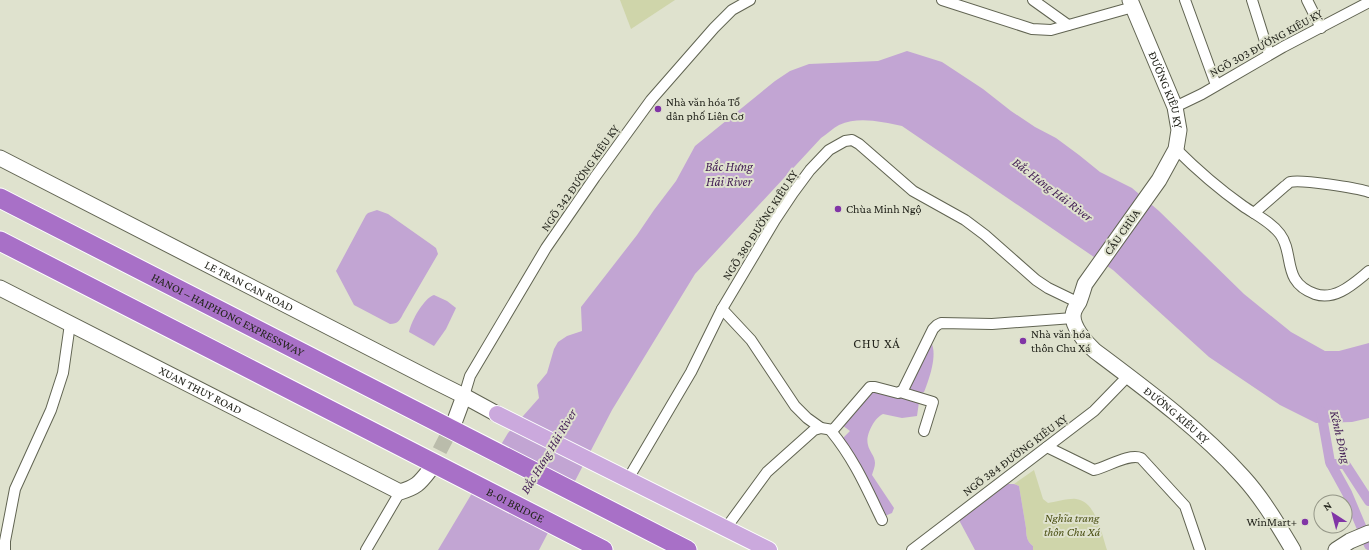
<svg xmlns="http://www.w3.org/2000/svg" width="1369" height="550" viewBox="0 0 1369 550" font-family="'Crimson Pro',serif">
	<rect width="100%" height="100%" fill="#dfe2ce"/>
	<g fill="#cfd5aa">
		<path d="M620,0H675L631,29Z"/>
		<path d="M1034,470L1043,499L1048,503C1055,502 1070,498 1076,499C1096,501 1102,535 1107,550H1033V546C1027,542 1026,535 1026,528L1019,486L1014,484Z"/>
	</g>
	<g fill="#c2a5d3">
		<path d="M907,51L942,62L983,89L1011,111L1035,127L1056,138L1079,155L1100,172L1132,188L1159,211L1244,294L1291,332L1325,351H1339L1369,343V418L1352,422L1316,423L1280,405L1209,357L1113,270L902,126C882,122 859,116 839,125C833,128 827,134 821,138L695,274L612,410L539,550H438L508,433L539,398L537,385L547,373L554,349L558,342L567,336L582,331L581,307L637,235L654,210L676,181L695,146L775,81L790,71L809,64L878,61Z"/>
		<path d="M377,210L388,214L432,245L436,248L438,254L403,314C400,320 398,324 390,324L354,305L336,271L366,215L368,213Z"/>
		<path d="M434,295L447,301L456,308L446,329L434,346L409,332C411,321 424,298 434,295Z"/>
		<path d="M931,342C938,355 929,379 924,392L922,393L906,388Z"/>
		<path d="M873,388L919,402L917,416L902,418L883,414C874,418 865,436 868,445C869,451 875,456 875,463C875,467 873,471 872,475L894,508L892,513L885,516L853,453L842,439L850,431L842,425Z"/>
		<path d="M1008,484H1014L1019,486L1026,528C1026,535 1027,542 1033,546V550H975L960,522V518L1004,486Z"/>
	</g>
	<path fill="#dfe2ce" d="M494,452L572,491L555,525L476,484Z"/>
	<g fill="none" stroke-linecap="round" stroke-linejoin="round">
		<g stroke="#c2a5d3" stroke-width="10">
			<path d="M1321,411L1330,462L1347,493L1369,545"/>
			<path d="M1331,464H1345L1369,501"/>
		</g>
		<path stroke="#babcab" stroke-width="15" stroke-dasharray="15 8" stroke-linecap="butt" d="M429,471L454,423"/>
		<g stroke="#616452" stroke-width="12">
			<g id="street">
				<path d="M942,0L1032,29L1051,30L1133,7"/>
				<path d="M1033,0L1068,25"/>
				<path d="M1185,0L1216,85"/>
				<path d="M1252,0L1269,54"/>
				<path d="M1307,0L1321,28"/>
				<path d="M1175,107L1202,94L1283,47L1369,2"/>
				<path d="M1176,149C1197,170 1219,189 1243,206C1256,215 1271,222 1280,234C1295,254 1281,282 1315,294C1336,301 1354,283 1369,271"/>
				<path d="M1254,213L1285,186C1287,185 1288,183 1290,182C1301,179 1357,188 1369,192"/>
				<path d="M722,309L751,340L795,406L807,418L821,428"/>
				<path d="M900,392L933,402L924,431"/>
				<path d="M464,396L470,376L546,248L595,177L651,100L714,28L732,10L750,0"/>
				<path d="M831,431C854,459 866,487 882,520"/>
				<path d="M1047,447L1094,470C1107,467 1129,453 1141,458L1185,506L1200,550"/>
				<path d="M628,479L691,372L722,309L775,220L793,193L810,170L829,150L845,141L852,140L859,144L913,191L965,220L985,235L1036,280L1048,288L1079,303"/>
				<path d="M726,528L767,472L814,430L821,428L833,430L870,387H875L898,393L903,390L933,329L937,325L941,323L992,324L1073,318"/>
				<path d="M5,550V541L15,489L51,410L63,373L70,324"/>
				<path d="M366,550L400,492"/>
				<path d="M912,550L1094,411L1128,376"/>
			</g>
		</g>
		<g stroke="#616452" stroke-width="17">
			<g id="secondary">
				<path id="s1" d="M1130,0L1175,107L1179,130L1176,149L1159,180L1085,284C1083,290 1081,297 1079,302C1077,305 1075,308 1074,311C1069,324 1086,343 1095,351C1147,390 1200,429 1243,477C1263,499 1278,525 1293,550"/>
				<path id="s2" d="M0,158L432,380L464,396L497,414"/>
				<path id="s3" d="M0,288L400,492C416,487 419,484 429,471"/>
				<path d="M454,423L464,396"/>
				<path d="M1336,550L1350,541L1369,533"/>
			</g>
		</g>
		<g stroke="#fff" stroke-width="18">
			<path id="primary" d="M497,414L769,550"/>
		</g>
		<g stroke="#fff" stroke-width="21">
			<g id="highway">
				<path id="s4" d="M0,198L687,550"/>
				<path id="s5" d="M0,241L603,550"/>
			</g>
		</g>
		<use href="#street" stroke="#fff" stroke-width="10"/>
		<use href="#secondary" stroke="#fff" stroke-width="15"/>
		<use href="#primary" stroke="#cba9dd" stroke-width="16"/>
		<use href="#highway" stroke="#a870c7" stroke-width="19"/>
	</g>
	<g fill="#8135a6" stroke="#dfe2ce" stroke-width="1.5">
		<circle cx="658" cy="109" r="4"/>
		<circle cx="838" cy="209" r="4"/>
		<circle cx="1023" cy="341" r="4"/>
		<circle cx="1305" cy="522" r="4"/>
	</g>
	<g text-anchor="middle" stroke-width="4" stroke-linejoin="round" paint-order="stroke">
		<g font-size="12" fill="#24251d" stroke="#dfe2ce">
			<text transform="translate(1266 43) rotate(-29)" y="4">NGÕ 303 ĐƯỜNG KIÊU KỴ</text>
			<text dy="4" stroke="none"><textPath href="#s1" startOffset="97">ĐƯỜNG KIÊU KỴ</textPath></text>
			<text transform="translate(580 178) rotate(-55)" y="4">NGÕ 342 ĐƯỜNG KIÊU KỴ</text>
			<text transform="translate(760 225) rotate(-57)" y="4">NGÕ 380 ĐƯỜNG KIÊU KỴ</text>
			<text transform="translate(1122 232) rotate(-55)" y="4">CẦU CHÙA</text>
			<text dy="4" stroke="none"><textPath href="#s2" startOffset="280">LE TRAN CAN ROAD</textPath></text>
			<text dy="4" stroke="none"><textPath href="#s4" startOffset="256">HANOI – HAIPHONG EXPRESSWAY</textPath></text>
			<text dy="4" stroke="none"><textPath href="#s3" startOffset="225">XUAN THUY ROAD</textPath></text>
			<text dy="4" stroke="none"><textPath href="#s1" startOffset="502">ĐƯỜNG KIÊU KỴ</textPath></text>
			<text transform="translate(1015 455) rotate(-37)" y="4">NGÕ 384 ĐƯỜNG KIÊU KỴ</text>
			<text dy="4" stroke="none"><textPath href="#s5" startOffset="579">B-01 BRIDGE</textPath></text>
		</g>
		<g font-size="12" fill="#24251d" stroke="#dfe2ce" text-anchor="start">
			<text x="666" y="106">Nhà văn hóa Tổ<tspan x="666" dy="14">dân phố Liên Cơ</tspan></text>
			<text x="846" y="213">Chùa Minh Ngộ</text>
			<text x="1031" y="338">Nhà văn hóa<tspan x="1031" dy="14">thôn Chu Xá</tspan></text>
			<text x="1297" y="526" text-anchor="end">WinMart+</text>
		</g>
		<g font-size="12" font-style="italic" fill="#4d5216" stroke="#dfe2ce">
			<text x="1072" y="522">Nghĩa trang<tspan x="1072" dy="14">thôn Chu Xá</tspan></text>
		</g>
		<g font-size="13" font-style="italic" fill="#421d54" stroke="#dfe2ce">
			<text x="729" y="171">Bắc Hưng<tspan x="729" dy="15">Hải River</tspan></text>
			<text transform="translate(1053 189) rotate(37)" y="5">Bắc Hưng Hải River</text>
			<text transform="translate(1341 437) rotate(77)" y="5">Kênh Đông</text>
			<text transform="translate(548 451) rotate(-59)" y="5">Bắc Hưng Hải River</text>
		</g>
		<g font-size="13" letter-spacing="1" fill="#24251d" stroke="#dfe2ce">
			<text x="877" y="348">CHU XÁ</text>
		</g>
	</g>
	<g transform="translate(1333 514) rotate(324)"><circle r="19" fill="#dfe2ce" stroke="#949687"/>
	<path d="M0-3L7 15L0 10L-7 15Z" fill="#8135a6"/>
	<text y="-6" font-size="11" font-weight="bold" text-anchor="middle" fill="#24251d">N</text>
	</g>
</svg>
